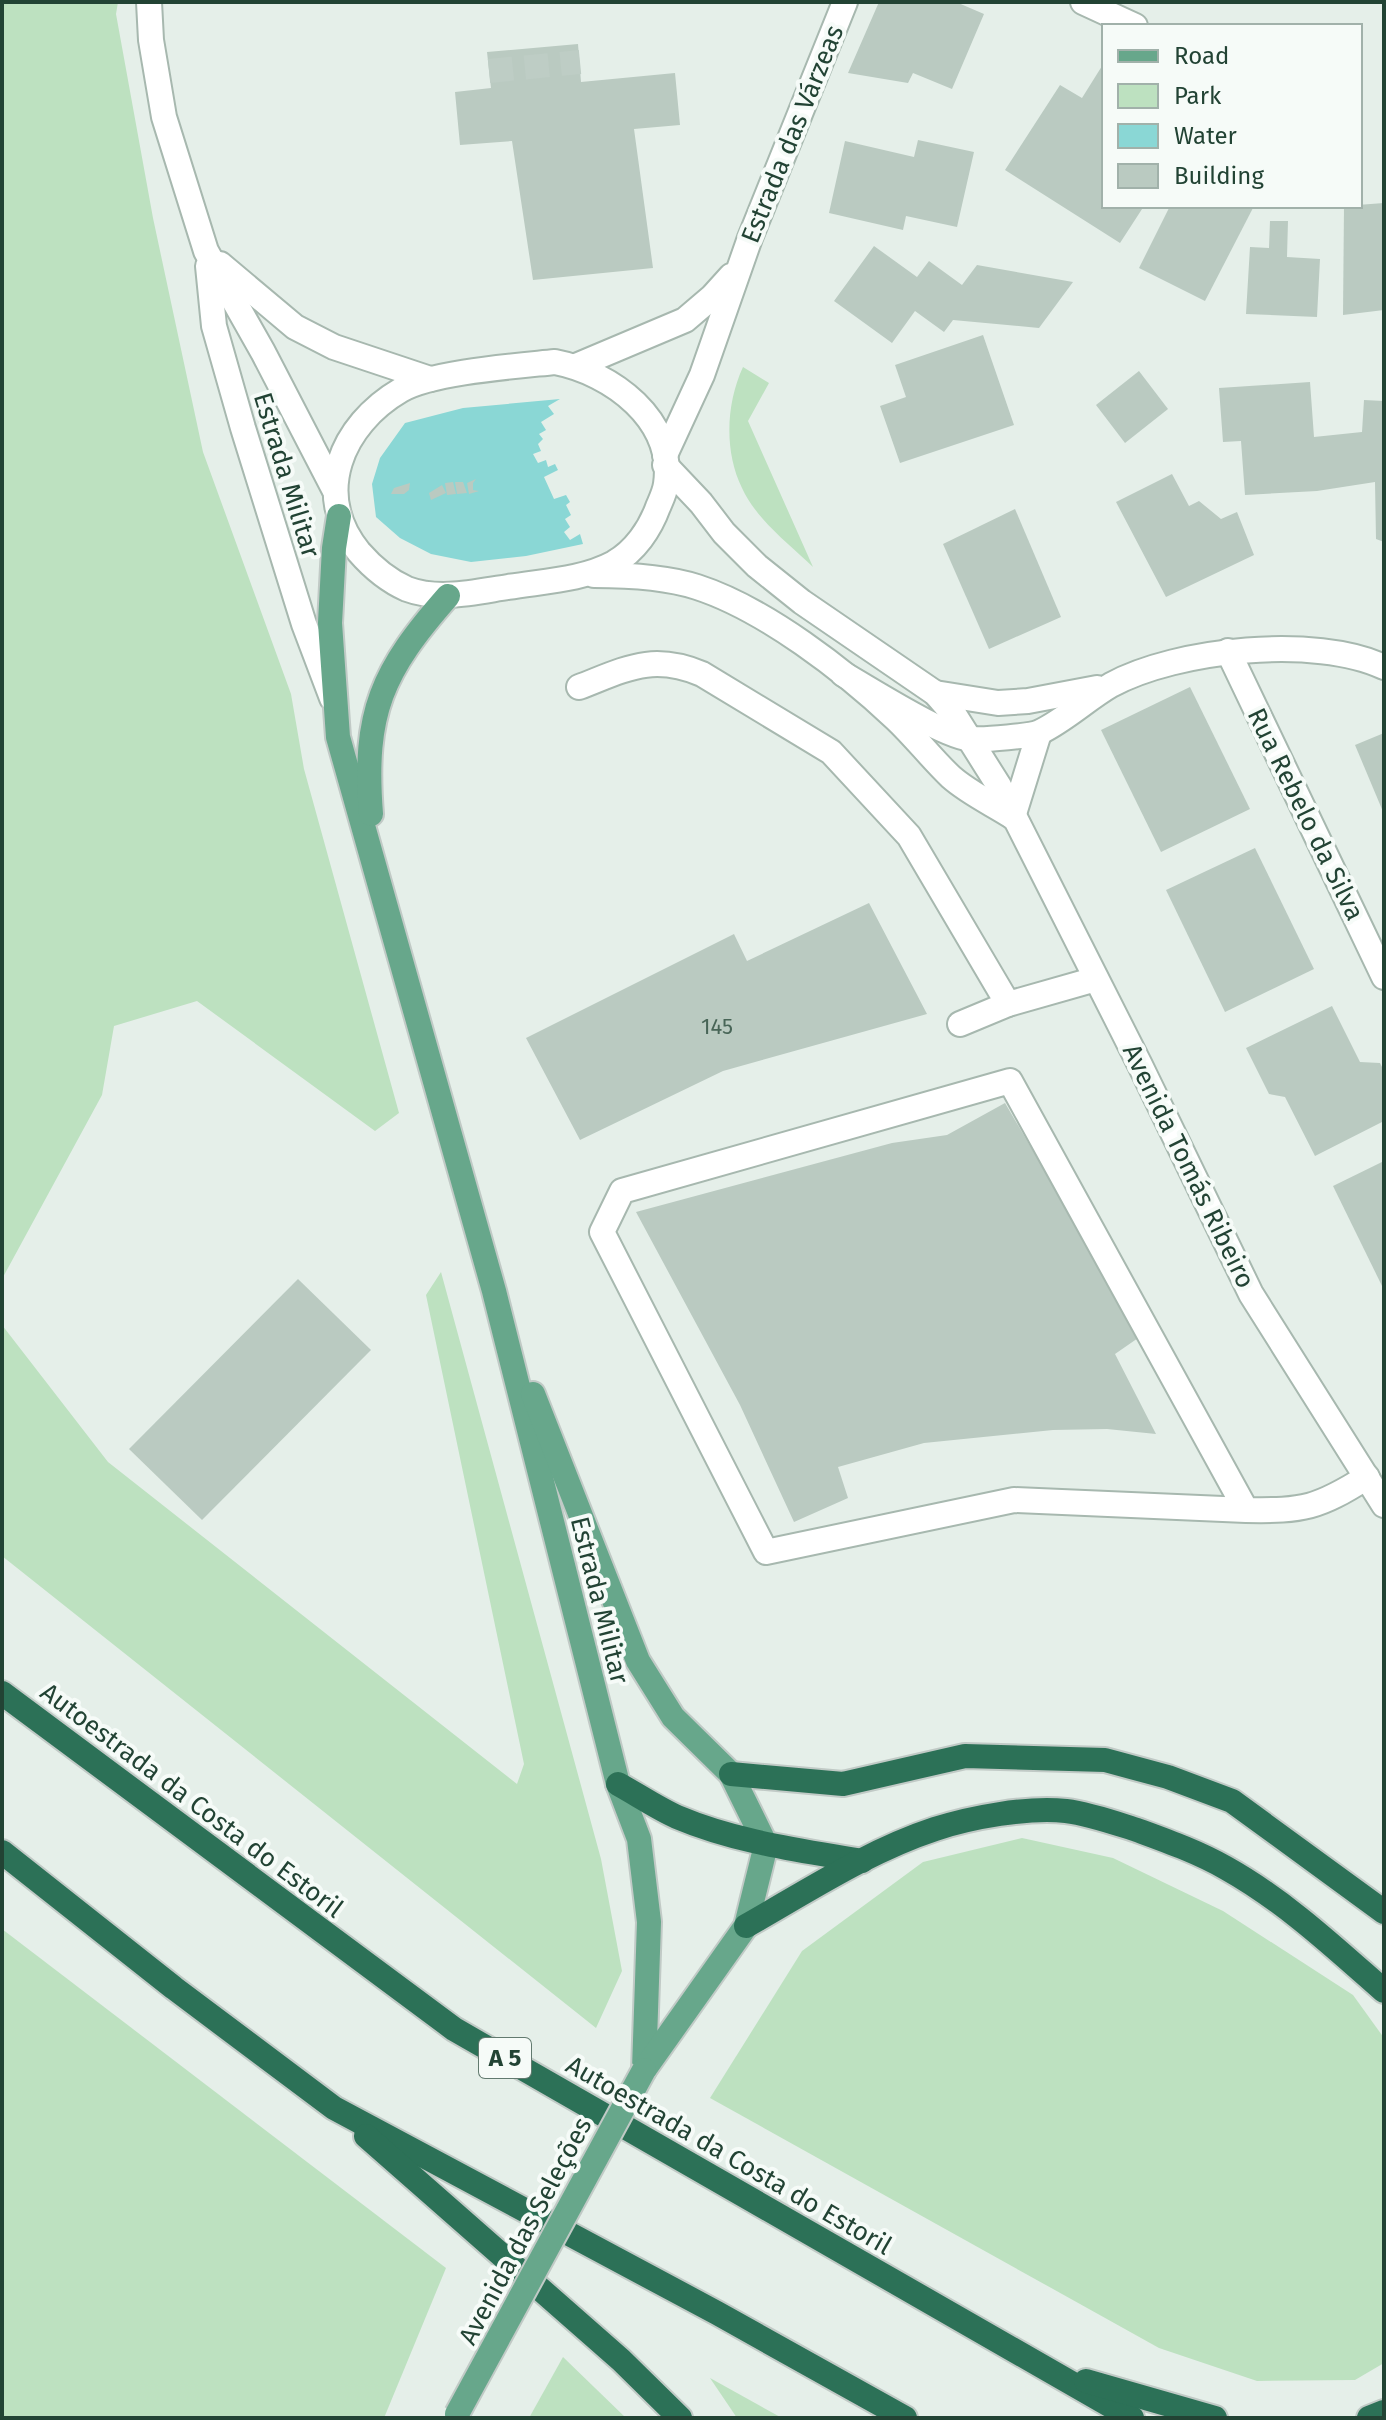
<svg xmlns="http://www.w3.org/2000/svg" width="1386" height="2420" viewBox="0 0 1386 2420" font-family="'Fira Sans',sans-serif">
	<rect width="100%" height="100%" fill="#e5efe9"/>
	<g fill="#bde1c0">
		<path d="M2,2H118L116,14L153,218L203,452L291,694L304,769L399,1113L375,1131L197,1001L114,1026L102,1095L2,1279Z"/>
		<path d="M743,367L769,383L748,421L813,567C789,544 756,519 742,488C724,451 726,404 743,367Z"/>
		<path d="M441,1272L601,1859L622,1971L596,2028L2,1556V1325L108,1462L517,1784L524,1764L426,1295Z"/>
		<path d="M1022,1838L1113,1858L1223,1911L1353,1995L1384,2038V2363L1355,2380L1257,2381L1159,2348L710,2098L802,1951L923,1862Z"/>
		<path d="M2,1929L446,2268L384,2418H2Z"/>
		<path d="M563,2357L626,2418H529Z"/>
		<path d="M710,2378L782,2418H737Z"/>
	</g>
	<path fill="#8ad7d5" d="M560,399L548,406L554,414L541,422L546,430L539,434L543,439L538,444L541,451L533,454L538,463L546,460L548,467L555,464L558,470L544,477L554,499L566,495L570,502L566,505L571,515L565,519L570,527L564,532L570,540L580,534L583,544L526,556L471,562L431,554L400,538L376,517L372,484L380,458L405,423L463,408Z"/>
	<g fill="#bacac1">
		<path d="M879,2H956L984,14L952,89L913,73L908,83L848,73Z"/>
		<path d="M578,44L581,82L675,73L680,125L634,129L653,268L533,280L512,141L460,145L455,92L491,88L487,52Z"/>
		<path d="M1102,66L1104,68V206H1144L1120,243L1005,170L1060,85L1082,98Z"/>
		<path d="M918,140L974,152L957,227L906,216L903,230L829,213L845,141L914,157Z"/>
		<path d="M1384,203V310L1343,315L1344,206Z"/>
		<path d="M1170,206H1254L1205,301L1139,268Z"/>
		<path d="M1270,221H1288L1287,257L1320,259L1317,317L1246,314L1250,247L1269,248Z"/>
		<path d="M874,246L917,277L929,261L962,285L977,265L1073,282L1039,328L953,320L944,332L915,311L892,343L834,301Z"/>
		<path d="M983,335L1014,425L900,463L880,406L906,397L895,365Z"/>
		<path d="M1139,371L1168,409L1125,443L1096,405Z"/>
		<path d="M1310,382L1314,437L1362,432L1364,400L1384,401V542L1376,539L1375,482L1317,491L1245,495L1241,441L1223,442L1219,388Z"/>
		<path d="M1172,474L1189,506L1199,501L1221,519L1237,512L1254,555L1166,597L1116,502Z"/>
		<path d="M476,479L473,483V490L479,491L469,494L467,483Z"/>
		<path d="M453,482L456,494L447,495L445,483Z"/>
		<path d="M455,482H463L467,493L457,494Z"/>
		<path d="M410,483L409,490L404,494H391L394,488Z"/>
		<path d="M442,485L446,493L431,500L429,493Z"/>
		<path d="M1015,509L1061,617L989,649L943,544Z"/>
		<path d="M1190,687L1250,809L1161,852L1101,730Z"/>
		<path d="M1384,733V814L1355,745Z"/>
		<path d="M1255,848L1314,969L1225,1012L1166,890Z"/>
		<path d="M869,903L927,1014L723,1071L580,1140L526,1038L734,934L747,961Z"/>
		<path d="M1332,1006L1360,1062L1380,1063L1384,1071V1121L1315,1156L1285,1097L1269,1094L1246,1048Z"/>
		<path d="M1005,1103L1141,1336L1115,1354L1156,1434L1107,1429L1053,1430L924,1443L838,1467L848,1498L794,1522L740,1405L636,1212L892,1143L947,1135Z"/>
		<path d="M1384,1161V1290L1333,1186Z"/>
		<path d="M298,1279L371,1350L202,1520L129,1449Z"/>
	</g>
	<g fill="none" stroke-linecap="round" stroke-linejoin="round">
		<path stroke="#becdc5" stroke-width="24" stroke-dasharray="24 12" stroke-linecap="butt" d="M489,71L580,62"/>
		<g stroke="#a7b8af" stroke-width="28">
			<g id="minor">
				<path d="M149,2L151,40L164,117L206,251L263,352L334,489"/>
				<path d="M1083,2L1135,26"/>
				<path d="M220,264L295,327L334,347L430,379"/>
				<path d="M208,266L214,326L243,428L304,624L332,698"/>
				<path d="M555,362C612,373 675,420 666,484C665,492 661,500 658,507C650,529 635,551 614,563C582,580 544,581 508,587C475,592 439,601 407,589C389,581 372,567 359,552C312,494 341,425 401,390C432,372 517,366 555,362Z"/>
				<path d="M576,366L685,320L712,297L731,276"/>
				<path d="M665,455L702,375L750,238L845,2"/>
				<path d="M665,465L701,503L724,533L757,566L802,602L935,693L955,716L999,786L1140,1065L1251,1294L1384,1505"/>
				<path d="M594,575C627,575 666,577 697,587C765,609 845,671 896,719C915,737 932,759 951,777C969,793 993,804 1013,817"/>
				<path d="M1228,651L1384,977"/>
				<path d="M843,674C870,689 947,739 973,739C984,740 1032,736 1040,732C1065,720 1087,699 1111,685C1177,649 1316,635 1384,667"/>
				<path d="M579,687C626,669 652,653 702,674L831,752L909,836L1008,1004L1096,979"/>
				<path d="M935,693L998,703L1028,701L1097,688"/>
				<path d="M1013,817L1039,733"/>
				<path d="M960,1024L1008,1004"/>
				<path d="M1246,1510L1014,1500L766,1552L602,1232L622,1191L1010,1081L1246,1510C1304,1511 1318,1508 1367,1477"/>
			</g>
		</g>
		<g stroke="#c1cac6" stroke-width="28">
			<g id="major">
				<path d="M339,516L334,548L330,623L338,737L494,1291L618,1784L639,1839L649,1922L644,2070"/>
				<path d="M371,814C363,712 382,671 448,596"/>
				<path d="M533,1394L638,1661L673,1717L731,1774L766,1845L746,1926L644,2070"/>
			</g>
		</g>
		<g stroke="#c1cac6" stroke-width="28">
			<g id="highway">
				<path d="M2,1693L454,2029L1132,2418"/>
				<path d="M731,1774L843,1784L965,1756L1105,1760L1168,1777L1232,1801L1384,1912"/>
				<path d="M618,1784C638,1795 657,1808 677,1817C736,1842 799,1850 862,1861"/>
				<path d="M2,1852L174,1988L334,2108L717,2313L905,2418"/>
				<path d="M746,1926C806,1892 868,1851 935,1829C972,1817 1027,1807 1066,1811C1090,1814 1115,1823 1137,1830C1167,1841 1198,1852 1226,1868C1285,1901 1334,1947 1384,1991"/>
				<path d="M366,2136L621,2360L680,2418"/>
				<path d="M1086,2381L1215,2418"/>
				<path d="M1369,2418L1384,2412"/>
			</g>
		</g>
		<use href="#minor" stroke="#fff" stroke-width="24"/>
		<use href="#major" stroke="#67a78b" stroke-width="24"/>
		<use href="#highway" stroke="#2c7157" stroke-width="24"/>
		<g stroke="#c1cac6" stroke-width="28" stroke-linecap="butt">
			<path id="major-bridge" d="M457,2414L644,2070"/>
		</g>
		<use href="#major-bridge" stroke="#67a78b" stroke-width="24"/>
	</g>
	<g text-anchor="middle" stroke-width="8" stroke-linejoin="round" paint-order="stroke">
		<g font-size="22" fill="#486557">
			<text x="717" y="1034">145</text>
		</g>
		<rect fill="#f6fbf8" stroke="#627a6f" stroke-width="2" x="479" y="2038" width="52" height="40" rx="6"/>
		<g font-size="24" font-weight="bold" fill="#224334">
			<text x="505" y="2066">A 5</text>
		</g>
		<g font-size="26" fill="#224334" stroke="#f6fbf8">
			<text transform="translate(792 134) rotate(-68)" y="9">Estrada das Várzeas</text>
			<text transform="translate(287 475) rotate(73)" y="9">Estrada Militar</text>
			<text transform="translate(1306 814) rotate(64)" y="9">Rua Rebelo da Silva</text>
			<text transform="translate(1189 1166) rotate(64)" y="9">Avenida Tomás Ribeiro</text>
			<text transform="translate(600 1600) rotate(76)" y="9">Estrada Militar</text>
			<text transform="translate(192 1800) rotate(37)" y="9">Autoestrada da Costa do Estoril</text>
			<text transform="translate(729 2155) rotate(30)" y="9">Autoestrada da Costa do Estoril</text>
			<text transform="translate(525 2231) rotate(-62)" y="9">Avenida das Seleções</text>
		</g>
	</g>
	<rect width="1386" height="2420" fill="none" stroke="#224334" stroke-width="8"/>
	<rect x="1102" y="24" width="260" height="184" fill="#f6fbf8" stroke="#a1b1aa" stroke-width="2"/>
	<rect x="1118" y="50" width="40" height="12" fill="#67a78b" stroke="#a1b1aa" stroke-width="2"/>
	<text x="1174" y="64" font-size="24" fill="#224334">Road</text>
	<rect x="1118" y="84" width="40" height="24" fill="#bde1c0" stroke="#a1b1aa" stroke-width="2"/>
	<text x="1174" y="104" font-size="24" fill="#224334">Park</text>
	<rect x="1118" y="124" width="40" height="24" fill="#8ad7d5" stroke="#a1b1aa" stroke-width="2"/>
	<text x="1174" y="144" font-size="24" fill="#224334">Water</text>
	<rect x="1118" y="164" width="40" height="24" fill="#bacac1" stroke="#a1b1aa" stroke-width="2"/>
	<text x="1174" y="184" font-size="24" fill="#224334">Building</text>
</svg>
